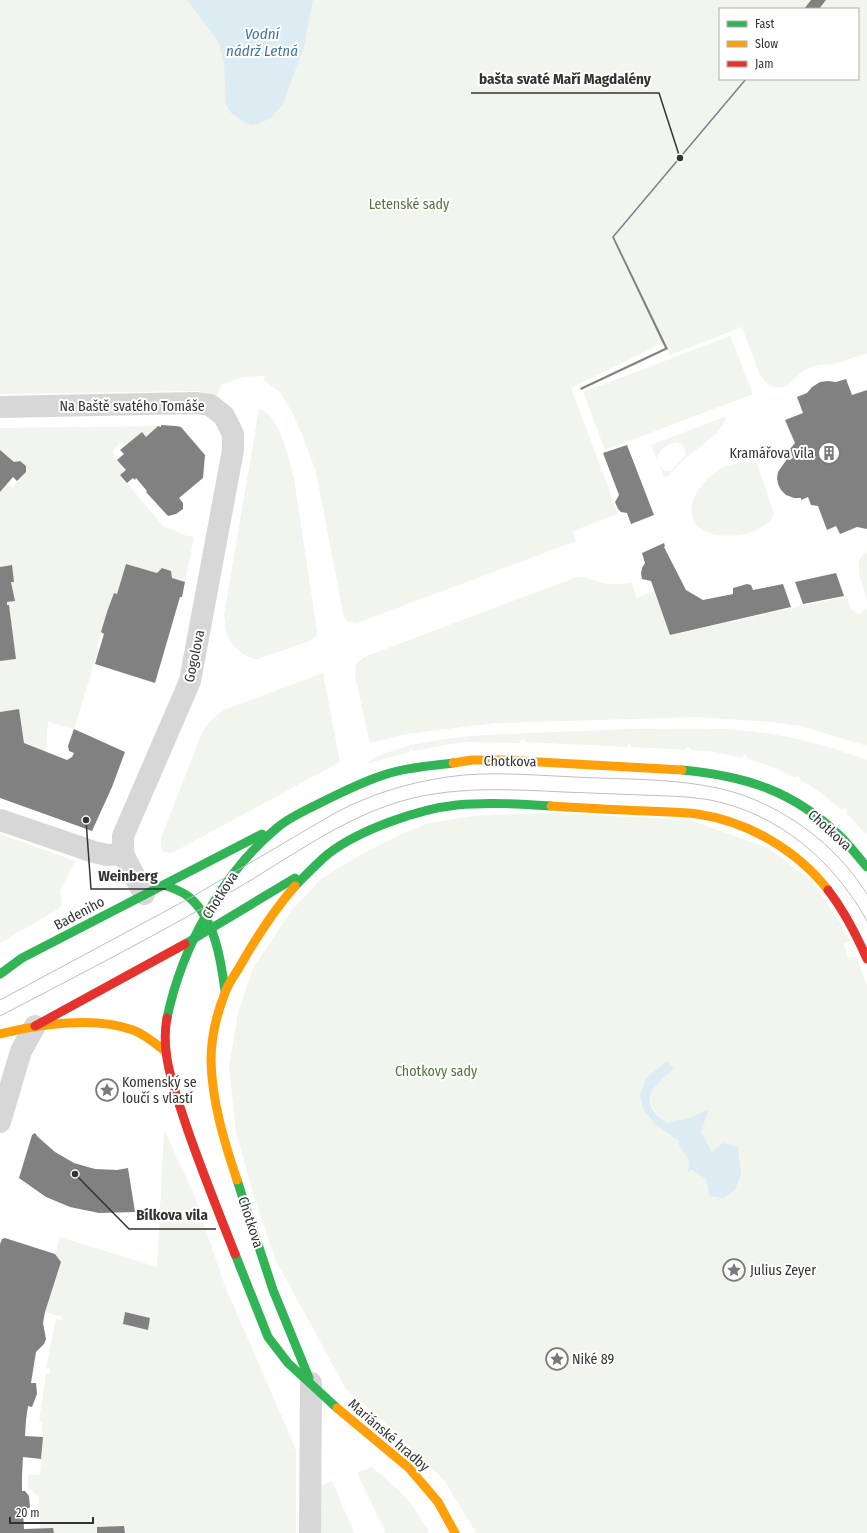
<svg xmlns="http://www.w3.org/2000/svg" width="867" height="1533" viewBox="0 0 867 1533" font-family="'Fira Sans Condensed',sans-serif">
	<rect width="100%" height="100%" fill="#fff"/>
	<g fill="#f1f5ed" fill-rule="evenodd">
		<path d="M0,0H811L803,9H720V79H858V9H819L826,0H867V354C855,355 846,362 834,364C824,365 817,364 807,369C798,373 792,385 782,387C771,389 764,381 759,373L742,327L670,355L663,343L571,388L618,514L573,531L576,541L357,623L347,621L344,618L316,472L303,437L293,414L280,392L264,380V376L243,377L221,385L216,397L200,391L0,394Z"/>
		<path d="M730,336L753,394L605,450L583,392Z"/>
		<path d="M259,409C279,412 290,461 294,479L317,631L316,636L310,641L258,659C244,659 230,644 226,631C225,626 225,620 224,615Z"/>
		<path d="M724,417L726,420L716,434L682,461L669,476L664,477L651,445ZM676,442L683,444L686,454L671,471H665C649,458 661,446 676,442Z"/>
		<path d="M158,426L146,437L142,432L125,446L122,441L114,449L113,453L115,458L126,470L120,475L163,526L187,536L194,537L185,582L172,578L171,571L163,568L157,573L126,564L117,594L114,593L97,647L99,648L74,729L48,722L46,752L24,743L19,709L0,712V661L16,659L9,605H7V602L15,601L11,582H13L11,565L0,567V492L7,484L12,488L26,472L20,461L14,462L0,450V428Z"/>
		<path d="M744,462H751L757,464L774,514C765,537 712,544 696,524C682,505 704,478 721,469C728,465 736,463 744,462Z"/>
		<path d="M867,551V599C864,588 855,570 860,558C862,556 865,553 867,551Z"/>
		<path d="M582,577C604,582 608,588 631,582L637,598L654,591L670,635L847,596C849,605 850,612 860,614L867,608V746L801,726L770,722L697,717L496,723L407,734L370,743L355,676L356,664L364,657L574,578Z"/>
		<path d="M323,673L340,762L174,852L170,853L164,852L161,847V838L202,733L210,721L224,710Z"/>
		<path d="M633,729C681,729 730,726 776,735C808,740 837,749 867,760V835L846,813L847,811L845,808L842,810L821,793L800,780V778L797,776L796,778L773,767L748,759L747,756L744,755L742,758L714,752L691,750L690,747L686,748V750L631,747V745H628L627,747L525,742V740H521L520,743L463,742L413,751L412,749L409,750L410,752L365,764C406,737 481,735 529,733C564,732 599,730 633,729Z"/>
		<path d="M555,813L690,820L768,848L813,882L851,941L844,944L848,958L856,957L867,985V1533H476L444,1480L390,1427L346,1389L275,1259L252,1190L236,1132L229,1067L238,1013L253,968L291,911L322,878L362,854L399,835L429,823L480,815ZM674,1069C651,1088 638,1101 667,1123L692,1117L709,1109L701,1132L712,1152L707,1180L692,1170L689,1172V1160L679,1146V1141L654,1122L646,1078Z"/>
		<path d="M0,834L75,861L60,892L62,903L60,908L0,943Z"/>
		<path d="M164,1130L192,1189L225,1286L296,1450V1533H125L124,1526L97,1527V1533H54L53,1528H40L39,1497L28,1488V1475H40L43,1432H42V1422L39,1421L46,1374H49L50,1369L46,1368L56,1319L62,1320L63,1317L45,1312L61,1263L55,1254L60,1237L157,1267ZM125,1312L150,1318L148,1329L123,1324Z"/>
		<path d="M372,1467C397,1489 414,1502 429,1533H386L357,1473Z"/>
		<path d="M332,1481L354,1533H320L321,1486Z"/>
	</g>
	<g fill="#ddebf3">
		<path d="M187,0H313L304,47L283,104L272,117L258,124L252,125L246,123L232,114L226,105L224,63L218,41Z"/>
		<path d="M667,1061L674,1069C652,1087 636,1102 667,1123L692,1117L709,1109L701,1132L712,1152L723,1143L738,1147L741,1174L735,1190L724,1198L709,1196L707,1180L692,1170L688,1172L689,1160L679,1146V1141L655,1124L643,1109L640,1096L646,1078Z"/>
	</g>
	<g fill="#818181">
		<path d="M811,0H826L819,9H804Z"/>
		<path d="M745,79H747L614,237L668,349L581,390L580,388L665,348L612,237Z"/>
		<path d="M846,379L852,395L867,390V529L857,527L840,534L836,526L827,530L818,506L811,505L808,497L801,500V498H794L786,495L781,490L778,484L777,478L778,472L787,459L791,457V459L793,458L790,449L795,443L785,420L803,413L797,397L807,393L812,387L820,382L828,381L836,382Z"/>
		<path d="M161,425L176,426L181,427L205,455L203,478L179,498L183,503V509L176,514L168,516L146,492L147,491L136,478L135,480L133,478L127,483L120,475L126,470L117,460L124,454L120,450L142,432L146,437L158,426L161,427Z"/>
		<path d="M627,445L654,515L631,524L627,513L621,512L618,509L615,502L619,495L603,453Z"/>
		<path d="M0,450L14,462L20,461L26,466V472L17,481L13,477L0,492Z"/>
		<path d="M664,543L665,546L664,547L686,590L703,600L733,594V588L747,584L751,585L753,590L783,584L791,607L670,635L651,581L642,579L641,573L642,568L645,563L642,553Z"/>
		<path d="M126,564L157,573L162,568L171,571L172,578L185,582L182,597H180L155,683L95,664L104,634L101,632L107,612L114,593L117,594Z"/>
		<path d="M12,565L14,582H11L15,601L7,602V605H9L16,659L0,661V567Z"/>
		<path d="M836,573L844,596L803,604L795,582Z"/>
		<path d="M19,709L24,743L67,760L72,757L74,753L69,751L68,746L74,729L125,752L112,787L92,831L0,798V712Z"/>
		<path d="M35,1133L38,1137L55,1152L74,1163L95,1169L117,1170L128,1168L135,1212L99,1213L70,1207L46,1197L19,1178L32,1135Z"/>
		<path d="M5,1238L55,1254L61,1262L45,1312L43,1323L46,1339L44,1344L36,1352L31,1383H36L37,1394L32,1407L28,1406L26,1420L25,1436L43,1437L41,1459L23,1457L22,1475V1491H25L29,1496L30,1507L25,1511H23L24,1529L53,1528L54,1533H0V1244L2,1239Z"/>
		<path d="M125,1312L150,1318L148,1330L123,1324Z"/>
		<path d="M124,1526L125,1533H97V1527Z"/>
	</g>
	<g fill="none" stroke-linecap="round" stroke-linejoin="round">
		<g stroke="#d7d7d7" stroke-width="22">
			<path d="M0,407L196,403L210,405L224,416L233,434V450L190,681L123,836V854L144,894"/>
			<path d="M0,820L94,852L107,855L123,854"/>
			<path d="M0,1122L21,1051L35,1026"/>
			<path d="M310,1533L311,1383"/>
		</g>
		<g stroke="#30b455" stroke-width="9">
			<path d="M682,770C746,776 794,791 841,837C850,846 858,857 867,867"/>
			<path d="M164,885C172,888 182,891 189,897C215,919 221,960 225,991"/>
			<path d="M295,886C306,875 316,864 328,854C359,830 418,809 457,805C488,802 520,804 551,806"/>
			<path d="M185,944L295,878"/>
			<path d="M0,974L22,958L262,834"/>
			<path d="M167,1018C182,947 222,873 278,827C290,817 306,810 320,803C342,792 366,780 390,773C410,767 432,766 453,763"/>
			<path d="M237,1180L273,1290L309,1378"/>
			<path d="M235,1254L268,1337L288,1363L337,1408"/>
		</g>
		<g stroke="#ff9f0a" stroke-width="9">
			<path d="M453,763L472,760H504L682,770"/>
			<path d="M551,806C583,808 616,810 648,811C664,812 681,812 697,814C747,821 797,850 828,890"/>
			<path d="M0,1034C39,1024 95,1016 133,1030C146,1035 156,1044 166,1052"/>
			<path d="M237,1180C224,1141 212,1102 211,1061C211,1039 217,1013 225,993C228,983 235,975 240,966C256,938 274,910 295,886"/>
			<path d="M337,1408L409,1468L438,1502L455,1533"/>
		</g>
		<g stroke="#e5322d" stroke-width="9">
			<path d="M828,890C845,912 856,934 867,959"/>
			<path d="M167,1018C160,1054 175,1091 186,1125C201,1169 218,1211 235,1254"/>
			<path d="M35,1026L185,944"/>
		</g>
		<g stroke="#bebebe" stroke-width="1">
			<path d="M0,1000L190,898L335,813C371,794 407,783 447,777C486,771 533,775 574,777C630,780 701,777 753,799C799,818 840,851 867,894"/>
			<path d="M0,1016C81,974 162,932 241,886C285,860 333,826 381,808C440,785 502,789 564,792C590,793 616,794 642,795C665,796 687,796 710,800C778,813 834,861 867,921"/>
		</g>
	</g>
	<defs>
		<g id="building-ring" transform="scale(1.15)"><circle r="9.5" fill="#fff" stroke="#7a7a7a" stroke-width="1.5"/><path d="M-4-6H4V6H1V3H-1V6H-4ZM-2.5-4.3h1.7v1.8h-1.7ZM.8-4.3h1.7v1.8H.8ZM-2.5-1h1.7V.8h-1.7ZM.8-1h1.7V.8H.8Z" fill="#7a7a7a"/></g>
		<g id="sight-ring" transform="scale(1.15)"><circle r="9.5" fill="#fff" stroke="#7a7a7a" stroke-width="1.5"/><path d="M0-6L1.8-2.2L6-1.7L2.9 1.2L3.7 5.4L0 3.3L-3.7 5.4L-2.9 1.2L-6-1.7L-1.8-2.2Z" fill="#7a7a7a"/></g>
	</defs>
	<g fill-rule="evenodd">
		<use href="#building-ring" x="829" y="453"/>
		<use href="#sight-ring" x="107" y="1090"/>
		<use href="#sight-ring" x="734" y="1270"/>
		<use href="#sight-ring" x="557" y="1359"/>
	</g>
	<g text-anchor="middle" stroke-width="4" stroke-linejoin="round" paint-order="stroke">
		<g font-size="14" fill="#56703f" stroke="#fff">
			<text x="409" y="209">Letenské sady</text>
			<text x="436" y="1076">Chotkovy sady</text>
		</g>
		<g font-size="14" fill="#333" stroke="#fff">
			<text x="132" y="411">Na Baště svatého Tomáše</text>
			<text transform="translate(194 656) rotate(-78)" y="5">Gogolova</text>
			<text transform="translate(510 761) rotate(1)" y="5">Chotkova</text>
			<text transform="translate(830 830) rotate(42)" y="5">Chotkova</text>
			<text transform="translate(220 895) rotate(-57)" y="5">Chotkova</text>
			<text transform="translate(79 913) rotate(-28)" y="5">Badeniho</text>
			<text transform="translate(251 1222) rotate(72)" y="5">Chotkova</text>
			<text transform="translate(389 1435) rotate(41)" y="5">Mariánské hradby</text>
		</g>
		<g font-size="14" fill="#333" stroke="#fff" text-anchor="start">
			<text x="814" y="458" text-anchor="end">Kramářova vila</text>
			<text x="122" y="1087">Komenský se<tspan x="122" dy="16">loučí s vlastí</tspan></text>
			<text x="750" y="1275">Julius Zeyer</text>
			<text x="572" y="1364">Niké 89</text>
		</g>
		<g font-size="15" font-style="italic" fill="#3f7597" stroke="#fff">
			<text x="262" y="39">Vodní<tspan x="262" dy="17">nádrž Letná</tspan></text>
		</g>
	</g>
	<path fill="none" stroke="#333" stroke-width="1.5" d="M680 158L659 93H471M86 820L91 889H166M75 1174L129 1229H216"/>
	<g fill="#333" stroke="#fff" stroke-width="1.5">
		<circle cx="680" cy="158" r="4"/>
		<circle cx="86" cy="820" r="4"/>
		<circle cx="75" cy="1174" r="4"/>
	</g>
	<g font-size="15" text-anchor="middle" font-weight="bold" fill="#333" stroke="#fff" stroke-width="4" stroke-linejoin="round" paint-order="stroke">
		<text x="565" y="84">bašta svaté Maří Magdalény</text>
		<text x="128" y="881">Weinberg</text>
		<text x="172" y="1220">Bílkova vila</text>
	</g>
	<rect x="719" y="8" width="140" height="72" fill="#ffffff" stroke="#adadad"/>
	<rect x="727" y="21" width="20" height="6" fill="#30b455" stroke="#adadad"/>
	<text x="755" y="28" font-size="12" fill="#333333">Fast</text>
	<rect x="727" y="41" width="20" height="6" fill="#ff9f0a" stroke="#adadad"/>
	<text x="755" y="48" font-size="12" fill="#333333">Slow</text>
	<rect x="727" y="61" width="20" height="6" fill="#e5322d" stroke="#adadad"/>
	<text x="755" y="68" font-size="12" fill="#333333">Jam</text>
	<path d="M10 1517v6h83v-6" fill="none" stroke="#333333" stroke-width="2"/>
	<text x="16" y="1517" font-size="12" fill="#333333" stroke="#ffffff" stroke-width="3" paint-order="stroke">20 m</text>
</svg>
